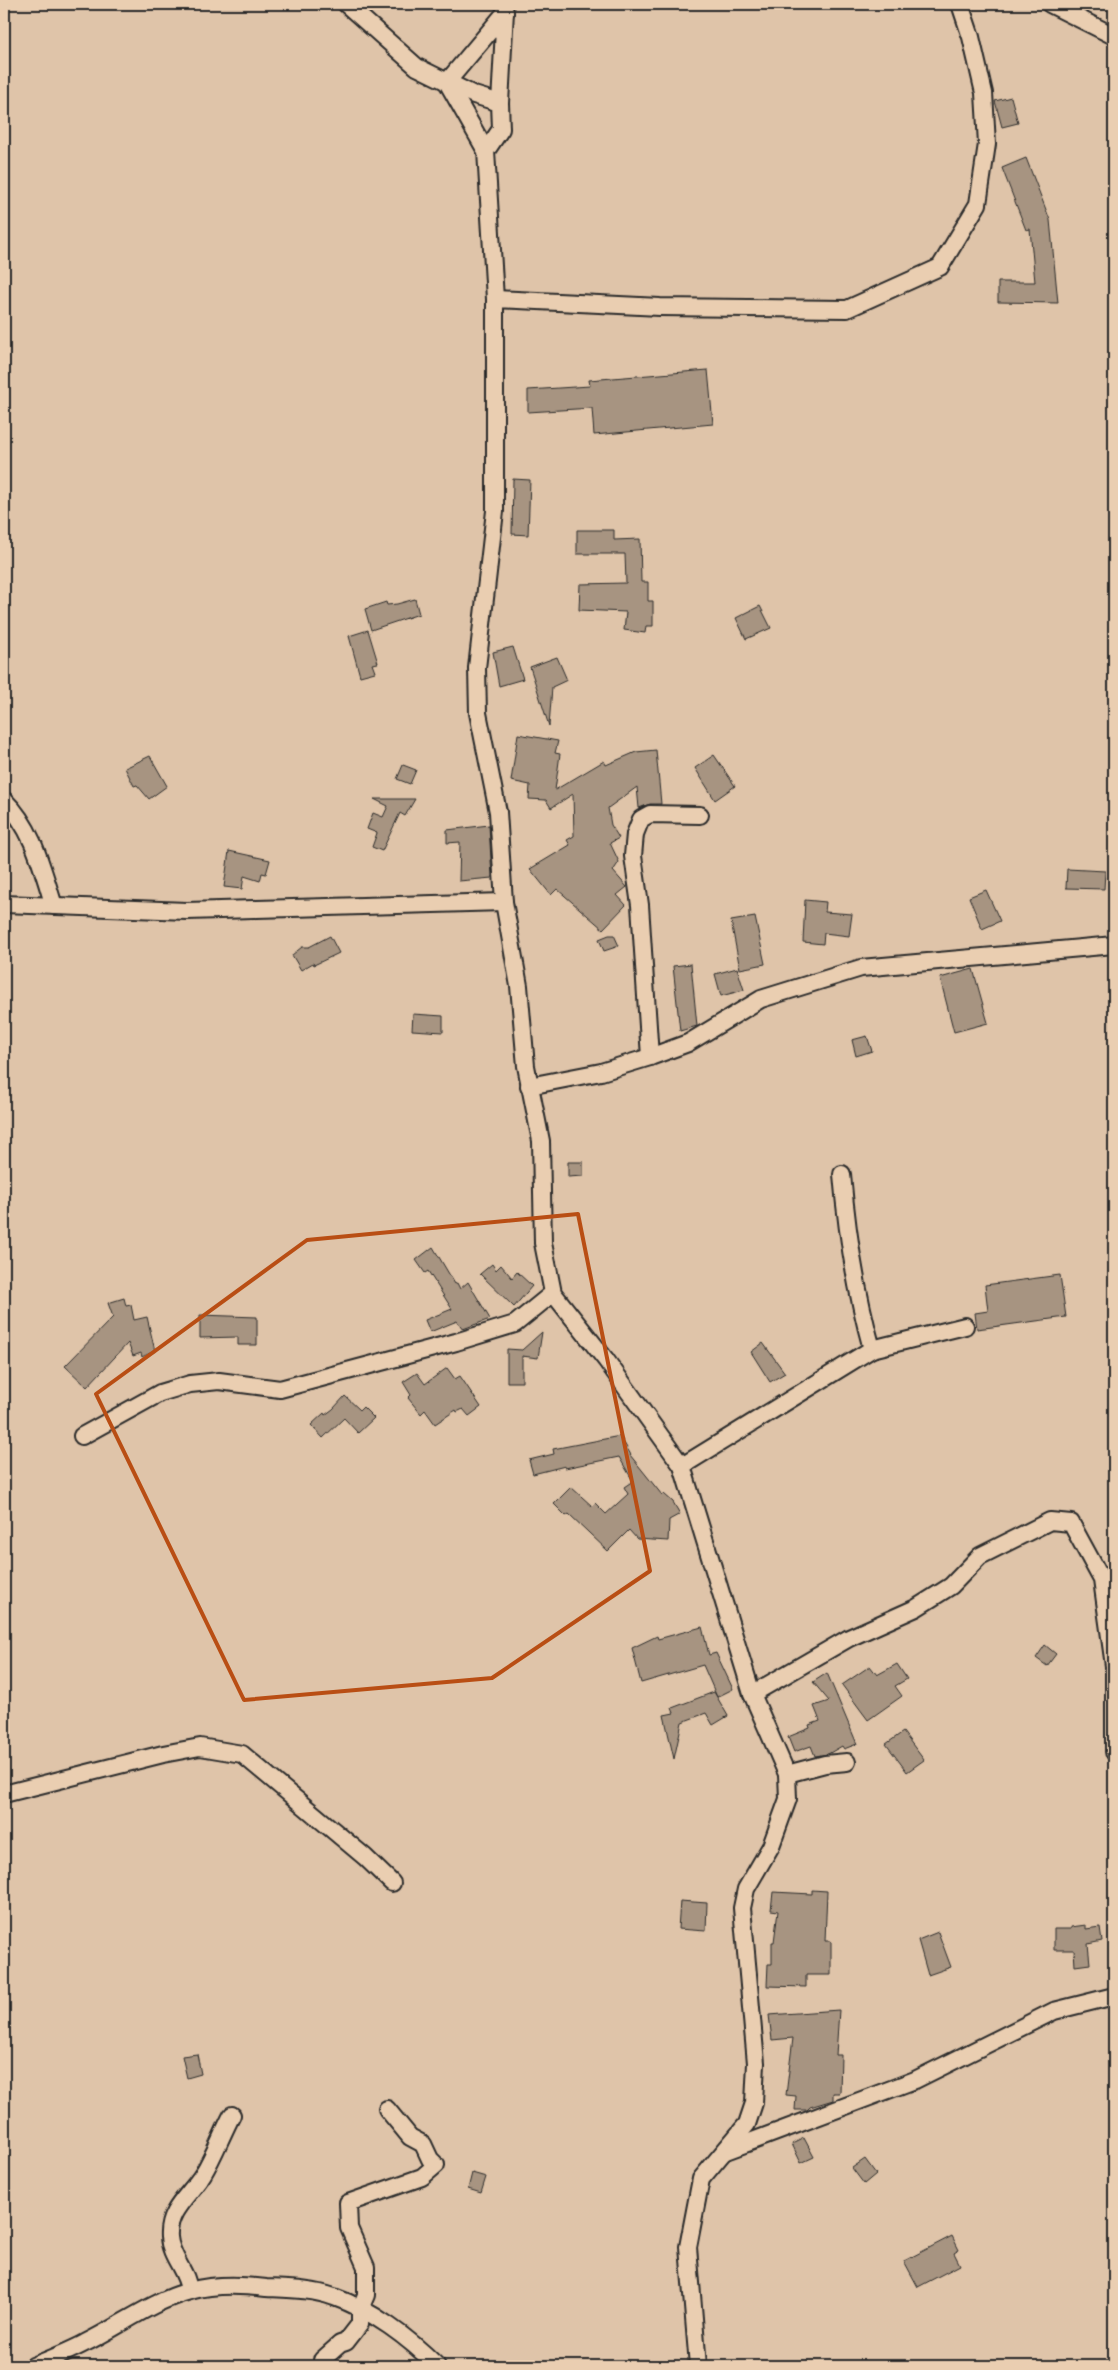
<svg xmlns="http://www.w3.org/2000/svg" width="1118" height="2370" viewBox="0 0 1118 2370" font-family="Mynerve,sans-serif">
	<rect width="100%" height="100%" fill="#dfc4a9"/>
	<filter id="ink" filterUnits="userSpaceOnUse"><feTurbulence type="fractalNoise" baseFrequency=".02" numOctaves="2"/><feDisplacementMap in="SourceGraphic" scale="10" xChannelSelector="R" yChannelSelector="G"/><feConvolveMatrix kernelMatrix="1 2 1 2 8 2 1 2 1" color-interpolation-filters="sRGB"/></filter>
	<g filter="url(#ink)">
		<g fill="#a79481" stroke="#2b2b2b">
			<path d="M1011,97L1018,123L1002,127L995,101Z"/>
			<path d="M1026,158L1050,220L1058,303L998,302V282H1035L1030,229L1026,230L1002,168Z"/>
			<path d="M708,370L713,424L594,435L592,408L528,412V390L590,386L589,380Z"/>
			<path d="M513,479L530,480L528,535L512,534Z"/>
			<path d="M577,530H614V540L640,539L641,582H648V601H653V626H646L645,633L624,630L626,612L579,610L580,584L626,583L625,554H577Z"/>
			<path d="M415,599L419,614L371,630L365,609L386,602L387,605L397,604Z"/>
			<path d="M760,606L771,628L746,639L736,618Z"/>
			<path d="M368,630L378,663L372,664L375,672L360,676L349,636Z"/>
			<path d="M513,647L523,679L499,686L493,652Z"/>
			<path d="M557,657L567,680L552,687L549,726L530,667Z"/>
			<path d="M518,734L558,741L555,753L560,754L555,790L604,761L606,765L636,752L656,750L661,804H650L639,808L637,787L608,808L611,825L619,838L610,843L619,862L613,871L627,887L617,895L626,905L603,929L557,889L551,895L530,869L570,845L567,840L574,836L573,794L551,808L546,800L529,799L530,785L511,781Z"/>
			<path d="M714,755L735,786L715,800L695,768Z"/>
			<path d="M150,756L167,786L149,799L137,785L134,786L125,768Z"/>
			<path d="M403,765L416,770L410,784L397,779Z"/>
			<path d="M374,799H415L405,816L400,813L382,851L372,847L377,833L367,829L373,813L383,817L388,806Z"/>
			<path d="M489,825L492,878L459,881L460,842L447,843V830Z"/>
			<path d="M229,851L270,860L266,874L262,873L260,881L244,876L242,889L224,887Z"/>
			<path d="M1067,869L1105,871L1104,889L1066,888Z"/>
			<path d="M986,890L1000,921L982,929L969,897Z"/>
			<path d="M805,900L826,902L825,912L852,914L849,936L824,933L823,944L803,942Z"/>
			<path d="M755,917L765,964L740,969L731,921Z"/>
			<path d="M609,935H614L619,946L604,951L599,939Z"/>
			<path d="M330,936L339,953L314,965L313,963L301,970L292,955L302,947H309Z"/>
			<path d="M691,964L697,1026L680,1031L673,966Z"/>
			<path d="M737,968L744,990L721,996L715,974Z"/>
			<path d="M973,969L988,1023L954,1032L940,978Z"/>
			<path d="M413,1014L443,1016V1032L412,1030Z"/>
			<path d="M867,1036L872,1051L856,1056L852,1040Z"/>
			<path d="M568,1162H583V1176L568,1177Z"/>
			<path d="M433,1247L455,1284L457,1283L460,1289L468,1282L490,1319L463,1329L457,1321L430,1332L425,1320L452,1309L428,1271L425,1273L416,1260Z"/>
			<path d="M492,1264L496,1270L501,1265L512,1278L517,1272L532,1286L514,1307L480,1274Z"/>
			<path d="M1060,1275L1066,1317L977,1329L975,1313L988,1311L985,1285Z"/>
			<path d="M124,1298L126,1306L131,1305L134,1320L147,1317L155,1351L142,1357L141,1353L133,1356L128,1343L87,1387L65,1366L113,1317L108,1303Z"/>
			<path d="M200,1315L257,1317V1345H238V1337L200,1338Z"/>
			<path d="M542,1332L538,1358L522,1356V1382H507V1349L522,1350Z"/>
			<path d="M763,1343L785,1373L770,1382L751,1352Z"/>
			<path d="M447,1368L455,1379L460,1376L481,1407L469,1416L463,1409L457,1412L456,1410L435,1424L425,1410L421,1414L408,1398L411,1395L403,1382L417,1373L425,1384Z"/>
			<path d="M345,1396L360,1410L363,1407L374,1418L358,1433L344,1418L323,1438L311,1425L324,1413L325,1415L333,1409Z"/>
			<path d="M620,1436L631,1455H630L662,1495L664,1494L673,1502L680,1514L669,1520L668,1541L637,1539L629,1530L608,1551L569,1514L566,1516L554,1504L571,1487L592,1506L595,1503L606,1514L628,1494L624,1487L633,1481L619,1457L565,1468V1466L533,1474L529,1460L554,1454L553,1449Z"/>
			<path d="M702,1627L709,1655L716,1653L733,1689L717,1697L703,1665L641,1683L632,1648L657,1636L658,1639Z"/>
			<path d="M1045,1645L1056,1654L1047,1666L1036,1658Z"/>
			<path d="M897,1664L907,1679L895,1686L902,1696L868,1720L842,1685L870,1666L877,1675Z"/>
			<path d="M827,1673L857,1744L844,1749L842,1746L828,1754L815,1756L811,1746L794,1752L788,1737L810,1728L809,1725L820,1721L814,1706L829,1701L813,1682Z"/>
			<path d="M714,1692L728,1716L713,1725L706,1713L682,1722L674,1759L664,1715L674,1713L672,1708Z"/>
			<path d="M903,1732L924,1760L907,1772L886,1744Z"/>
			<path d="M812,1890L827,1891L825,1941H831V1975H806V1987L767,1986L768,1964H772V1942H774L778,1911L771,1910L773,1892L812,1894Z"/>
			<path d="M680,1901L707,1903L706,1931L678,1929Z"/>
			<path d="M1086,1925V1929L1100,1927L1102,1941L1088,1944L1090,1964L1075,1966L1074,1950H1054V1929H1071V1927Z"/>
			<path d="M938,1932L951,1967L928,1975L918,1940Z"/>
			<path d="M839,2010L836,2055H841L840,2093H833V2100L810,2107L807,2110H795L796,2096L786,2095L793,2038L772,2040L769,2015Z"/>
			<path d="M197,2054L201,2074L187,2078L182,2056Z"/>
			<path d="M804,2138L814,2157L801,2163L792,2144Z"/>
			<path d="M865,2159L876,2174L864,2184L852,2168Z"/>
			<path d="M472,2173L486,2177L481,2193L468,2189Z"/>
			<path d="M952,2236L959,2250L954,2253L960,2265L918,2287L904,2261Z"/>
		</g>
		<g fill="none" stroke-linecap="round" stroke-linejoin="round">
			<g stroke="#2b2b2b" stroke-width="20">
				<g id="street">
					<path d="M346,4L417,67L474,95L500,103L501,129L486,151L495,299"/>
					<path d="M1050,4L1114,36"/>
					<path d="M500,103L505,11"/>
					<path d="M486,151L447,82L505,13"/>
					<path d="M4,800C33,828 42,868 54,906"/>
					<path d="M4,904L187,911L504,902"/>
					<path d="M650,1057L640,905L633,856L635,834L641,819L650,814L700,815"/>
					<path d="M529,1086L601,1072L650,1057L688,1043L761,999L861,968L1114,945"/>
					<path d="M842,1174C847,1234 856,1291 872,1349"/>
					<path d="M82,1436L160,1393L190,1384L219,1381L280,1389L456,1342L515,1324L553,1293"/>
					<path d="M682,1466L872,1349L965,1326"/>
					<path d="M752,1694L849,1638L916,1608L951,1586L980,1556L1050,1521L1071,1523L1102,1580L1114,1666V1752"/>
					<path d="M787,1774L825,1764L847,1762"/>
					<path d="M4,1794L163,1754L200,1747L242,1754L365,1857L392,1883"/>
					<path d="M726,2151L915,2080L1054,2011L1114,1996"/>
					<path d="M189,2291C188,2272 170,2257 169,2237C167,2210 190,2195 203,2174C214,2156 222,2134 232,2115"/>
					<path d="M322,2360L340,2344L346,2342L360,2324V2309L366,2295V2267L349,2228L348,2203L422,2177L436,2165L430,2159L423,2144L410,2137L387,2109"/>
					<path d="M33,2366C50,2359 68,2352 85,2343C120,2326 152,2301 190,2291C215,2284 241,2285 266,2288C288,2289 313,2289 334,2297C372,2310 409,2338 437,2366"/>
					<path d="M698,2366L688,2247L701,2179L747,2124L754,2103L756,2063L742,1908L746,1889L771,1846L788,1799L787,1774L752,1694L682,1466L606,1360L553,1293L543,1243L541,1141L526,1066L519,986L504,902L498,812L478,713L477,668L495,511V299L660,307L847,309L940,267L978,204L987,144L984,93L971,37L960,4"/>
				</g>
			</g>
			<use href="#street" stroke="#eaceb1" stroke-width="16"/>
		</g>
	</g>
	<path fill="none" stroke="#b94e14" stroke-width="4" stroke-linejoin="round" d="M578,1214L650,1571L492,1678L244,1700L96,1394L307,1240Z"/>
	<rect width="1118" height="2370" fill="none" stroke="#eaceb1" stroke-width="20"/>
	<rect x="10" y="10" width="1098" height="2350" fill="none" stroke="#2b2b2b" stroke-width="2" filter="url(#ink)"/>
</svg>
